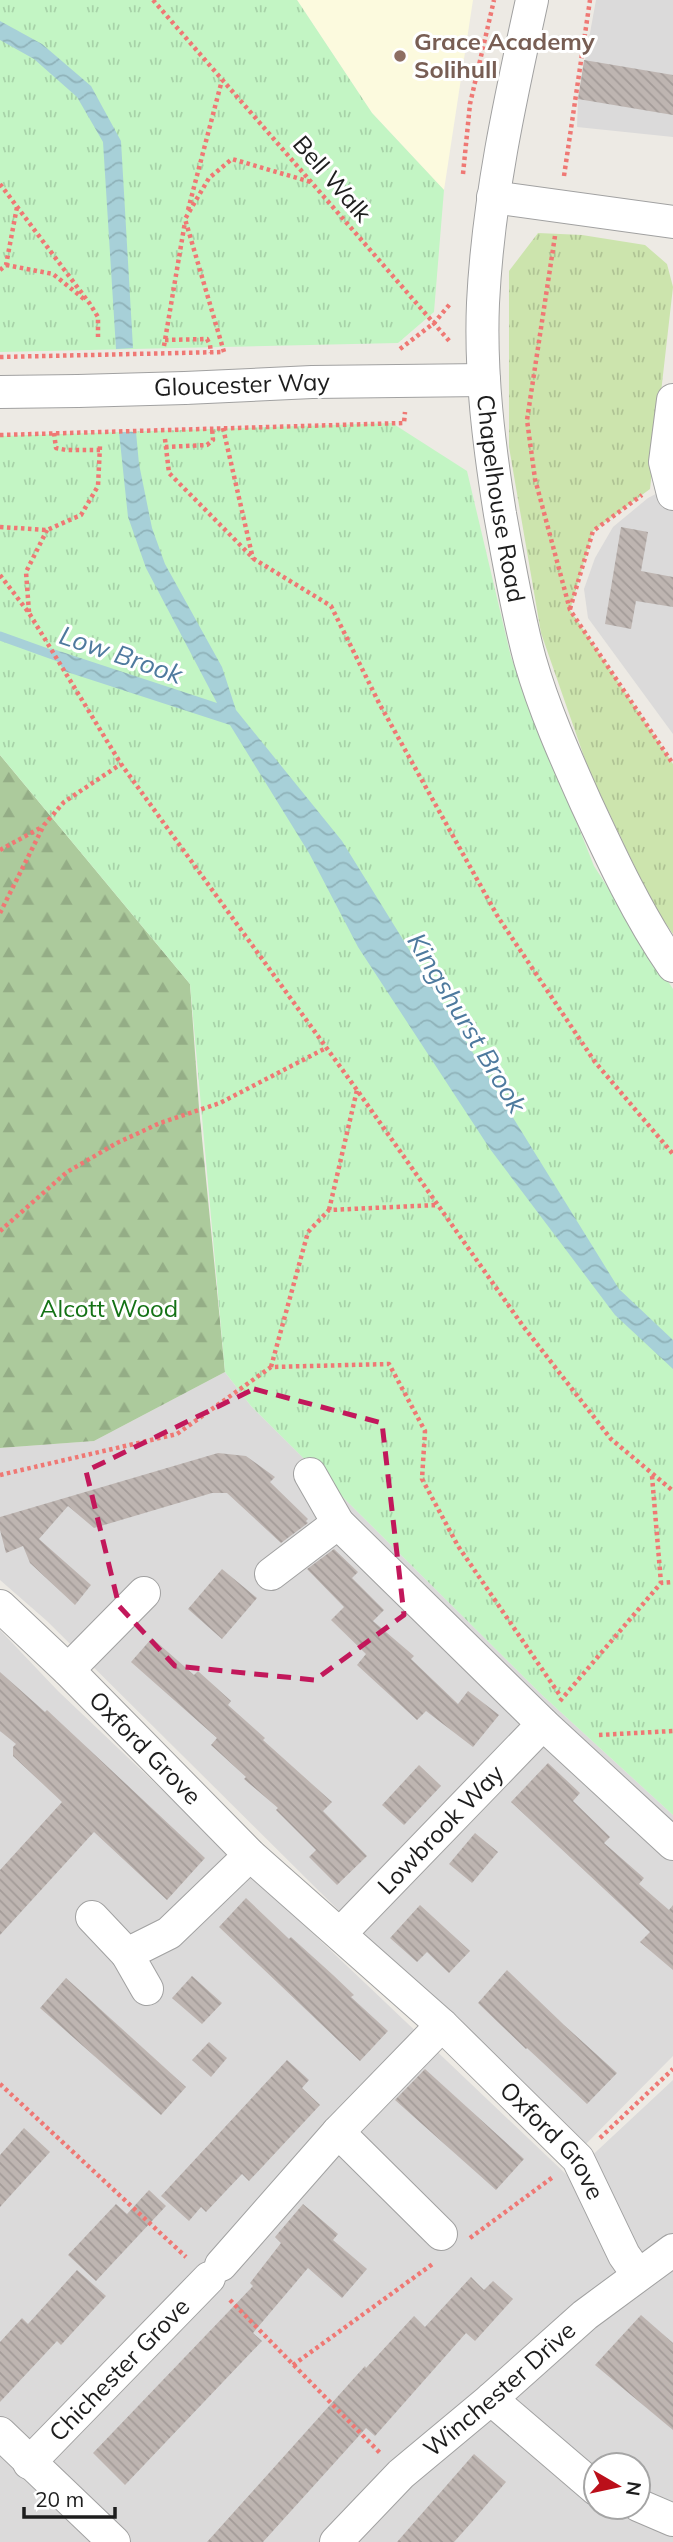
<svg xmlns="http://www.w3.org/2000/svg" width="673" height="2542" viewBox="0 0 673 2542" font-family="Mulish,sans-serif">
	<defs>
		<pattern id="grass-tufts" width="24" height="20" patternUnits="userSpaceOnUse" patternTransform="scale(1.75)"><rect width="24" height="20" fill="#cce4ad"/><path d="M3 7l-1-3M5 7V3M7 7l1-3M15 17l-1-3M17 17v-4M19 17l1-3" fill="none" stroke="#afc394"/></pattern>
		<pattern id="forest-firs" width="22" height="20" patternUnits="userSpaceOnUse" patternTransform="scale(1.75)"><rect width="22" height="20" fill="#acca9c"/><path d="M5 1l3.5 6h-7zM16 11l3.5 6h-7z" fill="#94ad86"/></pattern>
		<pattern id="park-tufts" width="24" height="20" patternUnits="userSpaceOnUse" patternTransform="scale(1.75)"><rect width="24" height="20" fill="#c3f5c4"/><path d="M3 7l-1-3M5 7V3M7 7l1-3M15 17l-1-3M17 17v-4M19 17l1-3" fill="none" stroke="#a7d2a8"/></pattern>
		<pattern id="water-waves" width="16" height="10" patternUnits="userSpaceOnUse" patternTransform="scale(1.75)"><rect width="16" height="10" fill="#a7d0d8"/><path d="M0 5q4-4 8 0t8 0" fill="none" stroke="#8fb2b9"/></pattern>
		<pattern id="building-back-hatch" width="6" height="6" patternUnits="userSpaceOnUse" patternTransform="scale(1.75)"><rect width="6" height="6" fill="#beb5b1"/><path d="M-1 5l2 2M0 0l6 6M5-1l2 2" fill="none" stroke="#a39b98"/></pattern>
	</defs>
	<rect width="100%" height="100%" fill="#edeae4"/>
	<g fill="#dbdada" fill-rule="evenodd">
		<path d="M596,0H673V137L577,127L578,99Z"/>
		<path d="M673,485V734L588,618L584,589L595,558L613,527L648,498Z"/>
		<path d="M225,1372L251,1406L542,1695L673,1815V2056L580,2150L47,1621L0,1580V1448L94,1441Z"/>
		<path d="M0,1630L58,1691L569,2177L673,2080V2542H0ZM596,2465H638V2507H596Z"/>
	</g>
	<path fill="#fcfade" d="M297,0H473L444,190L372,113Z"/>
	<path fill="url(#grass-tufts)" d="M538,233L582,235L645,245L667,264L673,287L650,489L593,531L570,610L673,764V934L653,905L589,771L541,633L509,447V271Z"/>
	<path fill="url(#forest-firs)" d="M0,755L190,984L199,1108L225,1372L94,1441L0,1448Z"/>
	<g fill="url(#park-tufts)">
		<path d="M0,0H297L372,113L444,190L434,312L398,343L0,352Z"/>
		<path d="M392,423L467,471L511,657L594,866L673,989V1815L542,1695L251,1406L225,1372L190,984L0,755V436Z"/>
	</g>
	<g fill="url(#water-waves)">
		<path d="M0,21L42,44L91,86L121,141L133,348L116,349L103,142L77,97L34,59L0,40Z"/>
		<path d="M119,432H136L139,464L152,528L165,564L222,667L236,710L342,841L619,1289L673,1340V1369L615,1315L490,1149L358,947L309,853L230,725L64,671L50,648L217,703L146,568L128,517Z"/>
	</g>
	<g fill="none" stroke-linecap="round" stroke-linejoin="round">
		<path stroke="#a7d0d8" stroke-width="9" d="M0,636L64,659"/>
	</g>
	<g fill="url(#building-back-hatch)">
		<path d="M584,60L673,75V115L578,99Z"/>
		<path d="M621,527L648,532L641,571L673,577V607L636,601L631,629L605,624Z"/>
		<path d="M218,1453L246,1456L275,1477L270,1482L308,1519L306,1521L308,1523L281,1543L227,1493H212L94,1528L68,1506L39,1539L91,1585L75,1605L30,1563L23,1546L6,1553L0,1530V1517Z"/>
		<path d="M334,1549L358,1572L352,1578L384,1610L373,1621L414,1656L411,1659L458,1704L468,1691L499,1715L473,1747L426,1711L417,1720L357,1665L366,1654L331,1620L344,1607L307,1569Z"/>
		<path d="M222,1569L257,1598L222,1639L188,1609Z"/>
		<path d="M152,1638L194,1675L198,1671L231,1701L228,1705L265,1738L263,1740L332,1802L323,1811L367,1856L337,1885L309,1857L316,1850L276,1810L278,1808L244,1779L246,1777L211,1745L217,1738L131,1662Z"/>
		<path d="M0,1672L45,1712L47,1710L205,1858L167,1900L94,1832L0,1935V1870L62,1802L13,1756V1747L16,1744L0,1731Z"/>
		<path d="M548,1763L580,1793L573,1801L610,1837L604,1843L644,1878L639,1884L669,1910L673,1905V1970L640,1942L650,1932L511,1802Z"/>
		<path d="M419,1765L441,1786L404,1825L382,1805Z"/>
		<path d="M475,1833L498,1852L472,1883L449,1864Z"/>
		<path d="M246,1898L289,1939L291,1937L333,1975L354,1995L351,1997L388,2031L360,2061L219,1927Z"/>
		<path d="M420,1905L470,1951L449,1973L427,1952L417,1962L390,1938Z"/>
		<path d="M507,1970L564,2025L617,2073L587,2104L527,2048L526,2049L478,2003Z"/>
		<path d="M192,1976L222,2003L202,2024L172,1998Z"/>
		<path d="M66,1978L186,2087L161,2115L40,2008Z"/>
		<path d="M209,2042L227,2058L211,2077L192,2060Z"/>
		<path d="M287,2060L309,2080L302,2088L320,2105L249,2181L242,2174L206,2212L201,2207L189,2221L161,2196Z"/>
		<path d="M425,2069L524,2159L496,2190L395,2100Z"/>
		<path d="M24,2128L50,2152L0,2207V2155Z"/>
		<path d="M149,2190L166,2206L96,2281L68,2255L116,2204L127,2214Z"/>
		<path d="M303,2204L338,2234L333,2240L367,2269L342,2298L308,2268L253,2333L262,2341L125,2485L93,2453L253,2286L250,2283L281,2243L275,2237Z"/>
		<path d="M77,2270L106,2296L61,2345L57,2341L0,2402V2342L22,2318L28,2324Z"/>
		<path d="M471,2277L484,2290L493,2281L513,2299L475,2341L466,2333L375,2436L366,2428L263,2542H207L365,2366L366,2368L414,2316L425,2327Z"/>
		<path d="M641,2315L673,2343V2430L595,2365Z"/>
		<path d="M474,2454L506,2482L471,2523L454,2542H397Z"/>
	</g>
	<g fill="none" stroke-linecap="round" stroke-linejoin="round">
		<g stroke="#a1a1a1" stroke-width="34">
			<g id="minor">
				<path id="s1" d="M532,0C510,100 488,200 483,303C480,374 489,445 500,514C509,563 517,612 530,660C544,709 565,756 586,803C612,859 638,915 673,966"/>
				<path d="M493,197L673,222"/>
				<path d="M185,388L312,382L484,380"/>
				<path d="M0,392L78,391"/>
				<path d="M673,400L665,462L673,494"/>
				<path d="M310,1474L338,1523L543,1724L673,1844"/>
				<path d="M271,1574L338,1523"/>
				<path id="s2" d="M0,1606L68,1670L250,1855L442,2025L578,2159L624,2255L638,2275"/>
				<path d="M68,1670L144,1593"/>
				<path d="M92,1917L127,1954L169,1933L250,1855"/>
				<path id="s3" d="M340,1934L543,1724"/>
				<path d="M127,1954L147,1989"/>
				<path d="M338,2132L441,2234"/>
				<path d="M221,2265L338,2132L442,2025"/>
				<path d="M491,2399L596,2489"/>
				<path d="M0,2433L114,2542"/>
				<path id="s4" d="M29,2463L209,2278"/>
				<path d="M638,2505L673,2520"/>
				<path id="s5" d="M336,2542L401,2474L491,2399L585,2315L673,2250"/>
			</g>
		</g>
		<g stroke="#ef7874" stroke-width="4.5" stroke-dasharray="3.5 3.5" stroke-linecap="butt">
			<path d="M153,0L451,343"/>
			<path d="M463,174L470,104L494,0"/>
			<path d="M564,176L590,0"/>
			<path d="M0,184L90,304L98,317V337"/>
			<path d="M188,210L222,80"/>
			<path d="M555,236L527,420L535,479L570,610L673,764"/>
			<path d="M6,265L53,274L84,299"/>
			<path d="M0,270L6,265L17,207"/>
			<path d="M165,340L207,339L210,345L211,353"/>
			<path d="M164,346L185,222"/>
			<path d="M400,349L434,323L450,304"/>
			<path d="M224,352L185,219L209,178L232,159L311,182"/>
			<path d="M0,357L223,352"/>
			<path d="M223,428L253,559"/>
			<path d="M54,433L56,448L66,450H100"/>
			<path d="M0,435L404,423L405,412"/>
			<path d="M165,439L169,473L254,559L331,606L379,703L498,917L595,1062L673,1154"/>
			<path d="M165,447L207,445L213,440L212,428"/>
			<path d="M0,527L47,530L81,515L98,486L100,446"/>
			<path d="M0,575L29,613L121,764L357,1090L523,1326L611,1439L673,1491"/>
			<path d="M570,609L593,531L642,495"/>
			<path d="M29,612L26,572L47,530"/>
			<path d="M0,850L42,827"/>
			<path d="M0,913L44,825L64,802L121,764"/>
			<path d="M329,1210L357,1090"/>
			<path d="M0,1231L67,1172L117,1143L160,1123L220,1103L326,1048"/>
			<path d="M271,1367L308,1232L329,1210L438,1205"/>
			<path d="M0,1475L177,1434L271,1367L389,1364L425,1431L422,1479L458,1546L559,1694"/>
			<path d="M652,1476L661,1583"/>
			<path d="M560,1701L661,1583L673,1582"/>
			<path d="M599,1735L673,1731"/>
			<path d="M0,2084L186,2257"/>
			<path d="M600,2138L673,2069"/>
			<path d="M470,2238L553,2177"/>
			<path d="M230,2300L381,2454"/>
			<path d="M293,2365L434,2263"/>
		</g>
		<use href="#minor" stroke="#fff" stroke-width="32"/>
		<g stroke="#a1a1a1" stroke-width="34" stroke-linecap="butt">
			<path id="minor-bridge" d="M78,391L185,388"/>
		</g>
		<use href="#minor-bridge" stroke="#fff" stroke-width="32"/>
	</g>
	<path fill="none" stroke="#c2185b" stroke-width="5" stroke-dasharray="14 9" stroke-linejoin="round" d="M254,1389L382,1423L404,1615L315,1680L175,1666L119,1606L86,1471Z"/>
	<circle fill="#8d6e63" stroke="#fff" stroke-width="2.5" cx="400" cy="56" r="7"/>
	<g text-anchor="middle" stroke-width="6" stroke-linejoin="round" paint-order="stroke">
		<g font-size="24" font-weight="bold" fill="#785e54" stroke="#fff" text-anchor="start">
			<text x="414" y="50">Grace Academy<tspan x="414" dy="28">Solihull</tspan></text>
		</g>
		<g font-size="24" fill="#1d1d1d" stroke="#fff">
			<text transform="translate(332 179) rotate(49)" y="8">Bell Walk</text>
			<text transform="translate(242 385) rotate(-2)" y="8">Gloucester Way</text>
			<text dy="8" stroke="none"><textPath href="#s1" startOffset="504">Chapelhouse Road</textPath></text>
			<text dy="8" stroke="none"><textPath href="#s2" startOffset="203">Oxford Grove</textPath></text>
			<text dy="8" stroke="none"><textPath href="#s3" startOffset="145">Lowbrook Way</textPath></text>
			<text dy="8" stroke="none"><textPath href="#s2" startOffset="770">Oxford Grove</textPath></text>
			<text dy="8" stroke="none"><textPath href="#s4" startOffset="130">Chichester Grove</textPath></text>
			<text dy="8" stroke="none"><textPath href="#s5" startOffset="224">Winchester Drive</textPath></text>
		</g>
		<g font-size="24" fill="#147216" stroke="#fff">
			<text x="109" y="1317">Alcott Wood</text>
		</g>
		<g font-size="26" font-style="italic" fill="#4e7a9e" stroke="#fff">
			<text transform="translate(121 655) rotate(19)" y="9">Low Brook</text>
			<text transform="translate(467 1023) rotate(59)" y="9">Kingshurst Brook</text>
		</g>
	</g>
	<g transform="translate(617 2486) rotate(99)"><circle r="33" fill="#ffffff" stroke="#a5a5a5" stroke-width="2"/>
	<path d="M0-5L12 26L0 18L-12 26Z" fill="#bb0f1a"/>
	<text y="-10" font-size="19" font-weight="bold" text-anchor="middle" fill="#1d1d1d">N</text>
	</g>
	<path d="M24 2507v10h91v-10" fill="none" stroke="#1d1d1d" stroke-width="3.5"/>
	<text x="35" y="2507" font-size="21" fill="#1d1d1d" stroke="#ffffff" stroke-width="5" paint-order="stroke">20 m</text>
</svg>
